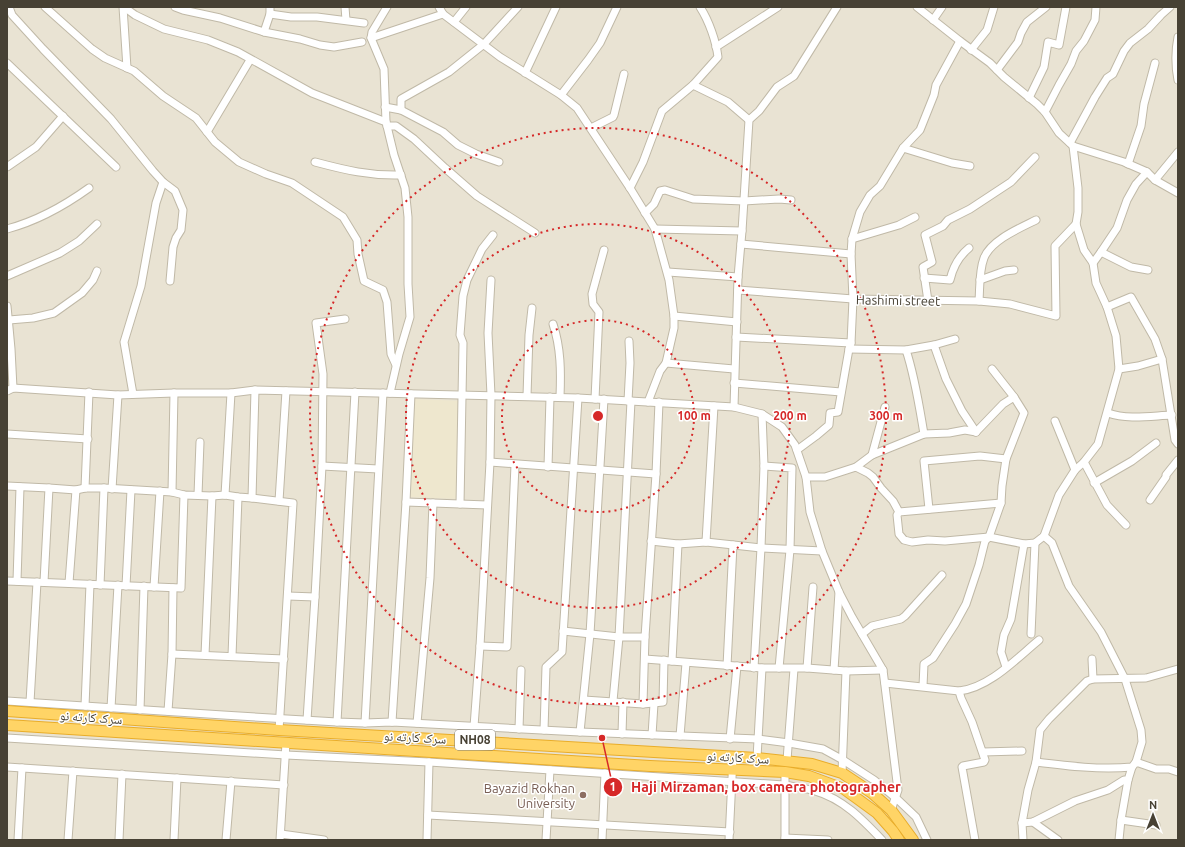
<svg xmlns="http://www.w3.org/2000/svg" width="1185" height="847" viewBox="0 0 1185 847" font-family="Ubuntu,'Noto Naskh Arabic',sans-serif">
	<rect width="100%" height="100%" fill="#f4f0e6"/>
	<rect fill="#e9e3d3" x="7" y="7" width="1171" height="833"/>
	<path fill="#eee7ce" d="M414,399L463,401L458,499L410,497Z"/>
	<path fill="#f6ddd8" d="M733,789H747V798L733,796Z"/>
	<g fill="none" stroke-linecap="round" stroke-linejoin="round">
		<g stroke="#c0b9a7" stroke-width="9">
			<g id="minor">
				<path d="M9,7L12,15L43,49L111,119L153,171L163,182L175,191L183,210L181,230L176,238L173,247L170,281"/>
				<path d="M45,7L92,49L105,58L134,71L163,96L196,118L215,142L239,162L266,174L292,183L343,217L357,240L358,254L364,281L383,290L387,302L391,354L396,365"/>
				<path d="M123,7L127,68"/>
				<path d="M124,7L135,15L164,29L208,40L238,52L312,93L386,122"/>
				<path d="M175,7L183,10L220,18L264,32L300,39L320,45L334,47L362,42"/>
				<path d="M345,7L346,20"/>
				<path d="M387,7L372,32L371,38L384,69L386,122L394,155L405,188L408,217V284L410,317L399,354L390,393"/>
				<path d="M439,7L443,14L500,57L561,95L577,108L630,188L655,229L669,280L674,316V328L666,363L660,371L648,402"/>
				<path d="M917,7L960,41L990,63L1004,77L1037,104L1045,112L1059,133L1073,146L1124,162L1147,172L1155,180L1178,193"/>
				<path d="M270,14L291,17H317L364,23"/>
				<path d="M933,20L942,7"/>
				<path d="M454,22L466,7"/>
				<path d="M264,32L270,14V7"/>
				<path d="M1178,37C1175,52 1175,65 1178,80"/>
				<path d="M371,38L443,14"/>
				<path d="M716,47L778,7"/>
				<path d="M971,50L987,30L994,7"/>
				<path d="M7,63L116,167"/>
				<path d="M997,70L1018,42L1021,33L1027,22L1046,7"/>
				<path d="M525,73L556,7"/>
				<path d="M693,85L728,102L749,120"/>
				<path d="M561,95L588,60L600,43L617,7"/>
				<path d="M1029,98L1044,67L1048,42L1059,45L1066,7"/>
				<path d="M385,107L401,110L443,132L458,145L476,154L499,162"/>
				<path d="M401,110V99L449,72L484,44L518,7"/>
				<path d="M1045,112L1059,85L1071,64L1076,51L1084,41L1095,20L1096,7"/>
				<path d="M387,126H396L414,139L445,168L477,196L535,233"/>
				<path d="M591,128L613,117L614,115L624,74"/>
				<path d="M207,132L250,60"/>
				<path d="M1070,143L1095,97L1107,78L1113,74L1124,51L1130,43L1148,29L1161,15L1170,7"/>
				<path d="M903,148L952,163L970,166"/>
				<path d="M315,162C345,170 370,176 401,175"/>
				<path d="M1128,164L1141,126L1144,104L1155,63"/>
				<path d="M7,167L36,147L63,116"/>
				<path d="M1155,180L1178,152"/>
				<path d="M630,188L643,162L662,111L693,85L718,57C716,41 709,21 700,7"/>
				<path d="M645,213L654,204L660,191L665,190L693,199L744,201L779,199L791,200"/>
				<path d="M7,229C37,221 64,206 89,188"/>
				<path d="M655,229L742,231"/>
				<path d="M852,239L899,225L915,217"/>
				<path d="M741,244L851,254"/>
				<path d="M1101,252L1131,267L1148,270"/>
				<path d="M1093,263L1101,252L1117,228L1127,200L1136,184L1147,172"/>
				<path d="M668,272L738,277"/>
				<path d="M7,276L60,253L79,241L97,224"/>
				<path d="M924,278L950,280C953,267 958,257 969,248"/>
				<path d="M980,280L1005,271L1014,270"/>
				<path d="M738,290L853,299L979,301L1010,304L1056,316L1055,246L1076,224"/>
				<path d="M928,301L923,267L932,262L925,235L943,226L948,220L970,209L1011,182L1035,157"/>
				<path d="M979,301C980,287 979,271 984,258C991,240 1020,228 1036,220"/>
				<path d="M7,306L11,349L13,388"/>
				<path d="M1107,307L1131,297L1155,339L1162,359L1175,440L1178,444"/>
				<path d="M674,316L737,322"/>
				<path d="M9,320L33,318L54,313L82,293L93,280L97,271"/>
				<path d="M553,324C561,348 561,372 560,397"/>
				<path d="M736,337L851,343"/>
				<path d="M934,345L946,379L962,411L976,432"/>
				<path d="M849,349L906,350L934,345L955,339"/>
				<path d="M906,350C915,377 919,405 924,434"/>
				<path d="M666,363L734,369"/>
				<path d="M1119,369L1138,366L1162,359"/>
				<path d="M734,383L841,392"/>
				<path d="M7,391L13,388L118,395L174,393H231L255,390L578,398L734,407L762,414L782,427L795,445L806,477L810,512L822,551L839,592L852,617L883,670L898,790L891,810"/>
				<path d="M133,394L124,342L141,286L156,203L163,182"/>
				<path d="M527,396L529,335L532,308"/>
				<path d="M595,399L599,312L593,304L592,294L604,250"/>
				<path d="M628,401L630,363L629,341"/>
				<path d="M734,407L738,277L742,231L749,120L759,111L777,87L794,76L837,7"/>
				<path d="M1108,413C1128,420 1150,416 1172,415"/>
				<path d="M1055,421L1075,470"/>
				<path d="M976,432L1003,404L1014,397"/>
				<path d="M7,434L88,439"/>
				<path d="M797,450L816,436L829,425L830,413L838,412L849,349L851,343L853,299L851,254L852,239L860,212L870,195L880,186L903,148L920,130L934,95L936,85L960,41"/>
				<path d="M872,455L885,407"/>
				<path d="M490,462L656,474"/>
				<path d="M1084,462L1107,505L1126,525"/>
				<path d="M322,466L378,469"/>
				<path d="M764,466L792,468L790,550L779,668"/>
				<path d="M548,467L550,397"/>
				<path d="M856,467L872,455L924,434L949,433L965,430L976,432"/>
				<path d="M806,477H825L856,467L868,473L873,477L881,488L893,501L899,512L897,515L899,534L904,540L912,542L928,540L945,541L989,537L1024,544L1035,543L1044,536L1059,495L1075,470L1084,462L1098,444L1119,369L1116,336L1107,307L1096,283L1093,263L1084,250L1076,224L1078,212V188L1073,146"/>
				<path d="M1094,483L1132,461L1156,443"/>
				<path d="M7,486L49,488L76,490L85,488H104L172,492L184,495L212,496L225,495L238,497L252,498L293,503L279,730"/>
				<path d="M85,488L89,392"/>
				<path d="M112,489L118,395"/>
				<path d="M172,492L174,393"/>
				<path d="M198,495L200,442"/>
				<path d="M225,495L231,393"/>
				<path d="M252,498L255,390"/>
				<path d="M1150,500L1166,477V475L1178,460"/>
				<path d="M279,501L286,391"/>
				<path d="M406,502L487,505"/>
				<path d="M460,504L463,343L460,335L463,296L467,280L482,249L493,235"/>
				<path d="M929,509L924,461L980,456L1006,459"/>
				<path d="M899,512L1001,503"/>
				<path d="M1044,536L1052,543L1069,586L1101,632L1125,679L1141,730L1142,742L1136,762"/>
				<path d="M651,541L678,544L706,542L761,548L822,551"/>
				<path d="M706,542L714,406"/>
				<path d="M7,581L181,588L184,495"/>
				<path d="M17,581L20,487"/>
				<path d="M44,582L49,488"/>
				<path d="M69,583L76,490"/>
				<path d="M100,585L104,488"/>
				<path d="M126,586L131,490"/>
				<path d="M154,587L160,491"/>
				<path d="M288,596L315,597"/>
				<path d="M563,631L619,637H645"/>
				<path d="M862,634L872,626L901,619L905,616L942,575"/>
				<path d="M1031,634L1035,543"/>
				<path d="M480,646L507,647L515,465"/>
				<path d="M172,654L284,659"/>
				<path d="M205,655L212,496"/>
				<path d="M232,656L238,497"/>
				<path d="M645,659L762,668H807L846,671L883,670"/>
				<path d="M1092,659L1093,679"/>
				<path d="M672,661L678,544"/>
				<path d="M727,666L733,545"/>
				<path d="M1006,667L1001,652L1004,635L1011,619L1024,544"/>
				<path d="M754,668L761,548L764,466L762,414"/>
				<path d="M807,668L813,587"/>
				<path d="M834,670L839,592"/>
				<path d="M885,683L959,691C989,688 1017,658 1039,640"/>
				<path d="M923,686L924,664L933,658L955,624L966,604L979,565L985,541L989,537L1001,503L1002,486L1006,459L1024,413L1014,397L992,369"/>
				<path d="M959,691L961,698L972,722L985,760L984,762L963,766L962,767L975,840"/>
				<path d="M584,700L643,704L663,702L664,660"/>
				<path d="M7,701C117,709 227,715 337,722L365,723L392,722L580,732L758,739L789,743L823,749L843,760L874,780L896,798L916,817L927,840"/>
				<path d="M613,701L619,637L631,401"/>
				<path d="M30,702L37,582"/>
				<path d="M643,704L645,637L656,474L659,402"/>
				<path d="M85,706L90,584"/>
				<path d="M111,708L118,585"/>
				<path d="M140,710L144,586"/>
				<path d="M168,711L172,654L173,588"/>
				<path d="M307,720L315,597L322,466L323,374L316,323L345,319"/>
				<path d="M337,722L355,392"/>
				<path d="M392,722L406,502L411,394"/>
				<path d="M365,723L383,393"/>
				<path d="M417,723L430,578L433,503"/>
				<path d="M519,729L521,670"/>
				<path d="M544,730L546,667L562,652L578,398"/>
				<path d="M580,732L590,634L604,399"/>
				<path d="M622,734L623,702"/>
				<path d="M652,735L654,704"/>
				<path d="M680,736L686,663"/>
				<path d="M7,738L286,755L429,762L784,785C794,787 805,788 815,791C843,799 862,819 882,840"/>
				<path d="M730,739L737,666"/>
				<path d="M473,740L480,646L490,462L491,395L488,333L491,280"/>
				<path d="M983,752L1022,751"/>
				<path d="M757,758L762,668"/>
				<path d="M787,760L794,669"/>
				<path d="M1036,762C1068,766 1100,770 1132,767L1136,762L1156,769H1169L1178,772"/>
				<path d="M7,767L284,785"/>
				<path d="M785,772V840"/>
				<path d="M842,773L846,671"/>
				<path d="M428,815L730,832"/>
				<path d="M1121,820L1156,825"/>
				<path d="M1033,822L1058,840"/>
				<path d="M1022,823L1033,822L1075,801L1108,790L1124,780H1128L1132,767"/>
				<path d="M281,834L324,840"/>
				<path d="M785,838L828,840"/>
				<path d="M18,840L22,768"/>
				<path d="M68,840L73,771"/>
				<path d="M119,840L122,774"/>
				<path d="M174,840L177,778"/>
				<path d="M226,840L231,781"/>
				<path d="M280,840L286,743"/>
				<path d="M427,840L429,762"/>
				<path d="M546,840L550,770"/>
				<path d="M602,840L605,773"/>
				<path d="M729,840L733,757"/>
				<path d="M1023,840L1022,823L1028,790L1036,762L1040,730L1049,719L1087,681L1093,679L1146,678L1178,669"/>
				<path d="M1119,840L1121,820L1128,780"/>
			</g>
		</g>
		<g stroke="#e9ad2a" stroke-width="12">
			<g id="highway">
				<path d="M7,711L279,730L757,758L812,764L842,773L872,793L891,810L913,840"/>
				<path d="M7,725L650,766L785,772L809,776L844,789L877,813L893,831L899,840"/>
			</g>
		</g>
		<use href="#minor" stroke="#fff" stroke-width="7"/>
		<use href="#highway" stroke="#ffd466" stroke-width="10"/>
	</g>
	<g fill="none" stroke="#d62828" stroke-width="2" stroke-dasharray="2 4">
		<circle cx="598" cy="416" r="96"/>
		<circle cx="598" cy="416" r="192"/>
		<circle cx="598" cy="416" r="288"/>
	</g>
	<circle fill="#8d6e63" stroke="#fff" stroke-width="1.5" cx="583" cy="795" r="4"/>
	<g text-anchor="middle" stroke-width="3" stroke-linejoin="round" paint-order="stroke">
		<rect fill="#fff" stroke="#7e7a71" stroke-width="1" x="455" y="730" width="40" height="20" rx="3"/>
		<g font-size="12" font-weight="bold" fill="#474134">
			<text x="475" y="744">NH08</text>
		</g>
		<g font-size="13" fill="#474134" stroke="#fff">
			<text transform="translate(898 300) rotate(1)" y="5">Hashimi street</text>
			<text transform="translate(91 717) rotate(4)" y="5">سرک کارته نو</text>
			<text transform="translate(415 737) rotate(3)" y="5">سرک کارته نو</text>
			<text transform="translate(738 757) rotate(3)" y="5">سرک کارته نو</text>
		</g>
		<g font-size="13" fill="#785e54" stroke="#fff" text-anchor="end">
			<text x="575" y="793">Bayazid Rokhan<tspan x="575" dy="15">University</tspan></text>
		</g>
	</g>
	<circle cx="598" cy="416" r="6" fill="#d62828" stroke="#fff" stroke-width="2"/>
	<g font-size="12" text-anchor="middle" font-weight="bold" fill="#d62828" stroke="#fff" stroke-width="3" stroke-linejoin="round" paint-order="stroke">
		<text x="694" y="420">100 m</text>
		<text x="790" y="420">200 m</text>
		<text x="886" y="420">300 m</text>
	</g>
	<path fill="none" stroke="#d62828" stroke-width="1.5" d="M602 738L613 787"/>
	<g fill="#d62828" stroke="#fff" stroke-width="1.5">
		<circle cx="602" cy="738" r="4"/>
		<circle cx="613" cy="787" r="10"/>
	</g>
	<g font-size="12" text-anchor="middle" font-weight="bold" fill="#fff">
		<text x="613" y="791">1</text>
	</g>
	<g font-size="14" text-anchor="middle" font-weight="bold" fill="#d62828" stroke="#fff" stroke-width="3" stroke-linejoin="round" paint-order="stroke">
		<text x="766" y="792">Haji Mirzaman, box camera photographer</text>
	</g>
	<rect width="1185" height="847" fill="none" stroke="#474134" stroke-width="16"/>
	<g transform="translate(1153 815)" stroke="#ffffff" stroke-width="3" paint-order="stroke">
	<path d="M0-3L7 15L0 10L-7 15Z" fill="#474134"/>
	<text y="-6" font-size="11" font-weight="bold" text-anchor="middle" fill="#474134">N</text>
	</g>
</svg>
